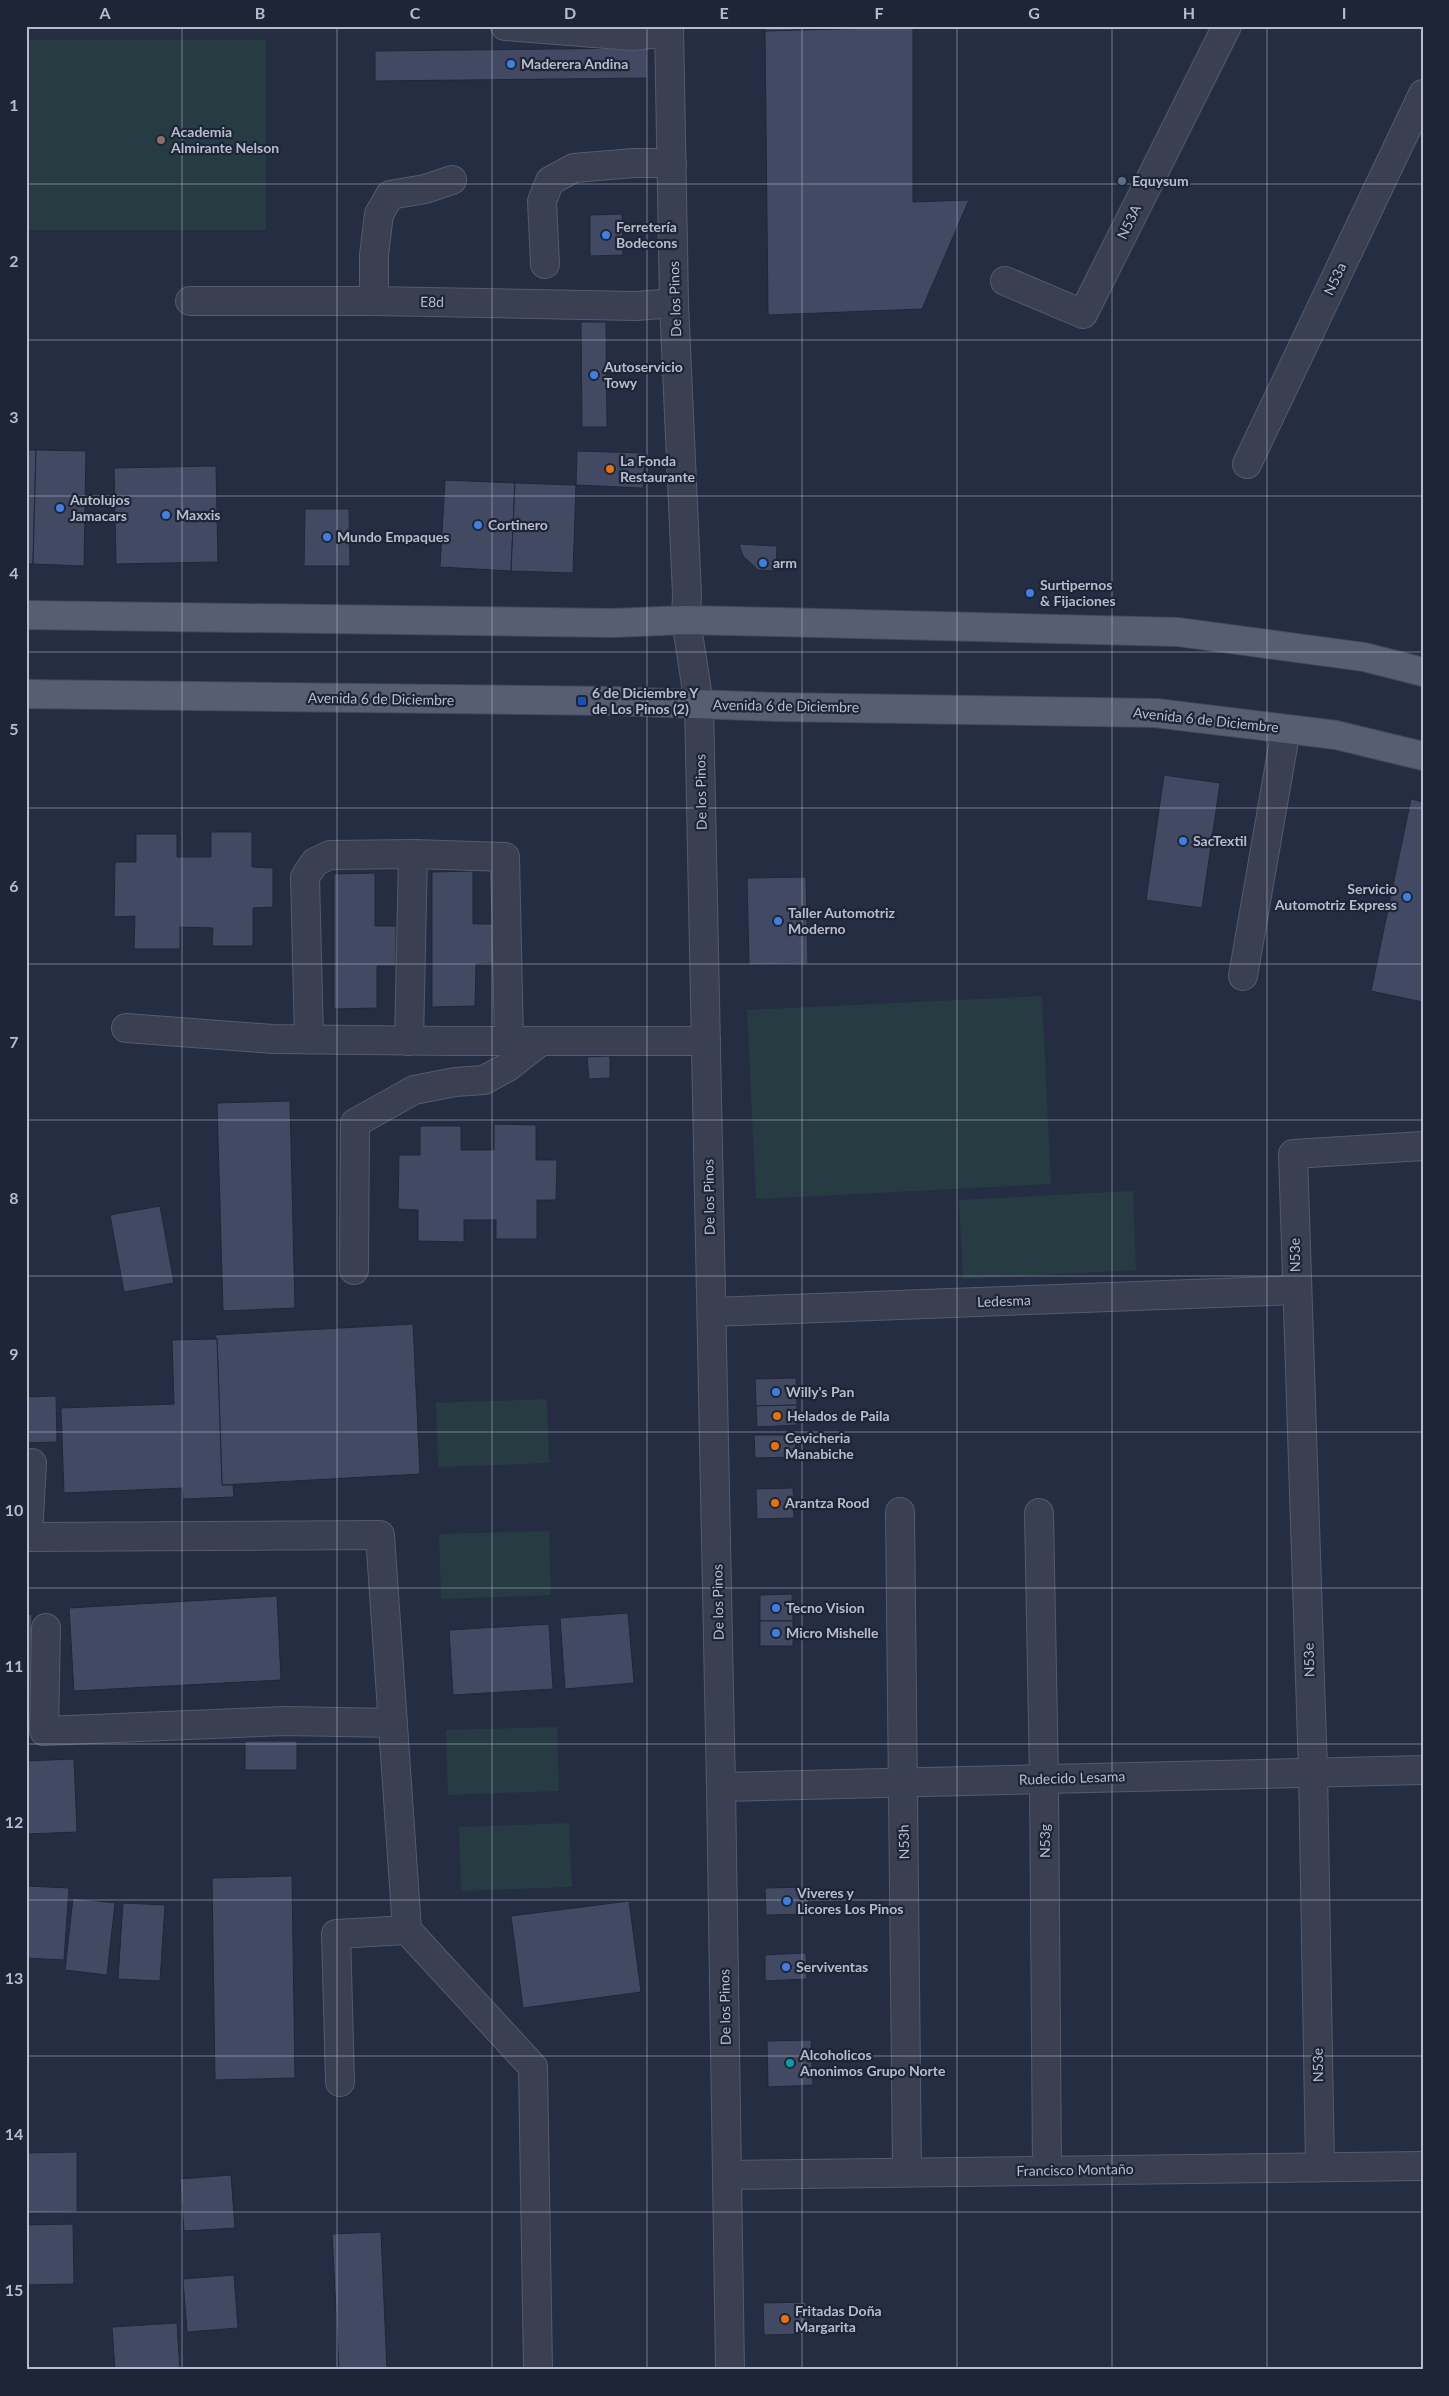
<svg xmlns="http://www.w3.org/2000/svg" width="1449" height="2396" viewBox="0 0 1449 2396" font-family="Lato,sans-serif">
	<rect width="100%" height="100%" fill="#252d43"/>
	<g fill="#273b43">
		<rect x="26" y="40" width="240" height="190"/>
		<path d="M1042,996L1051,1184L756,1199L747,1010Z"/>
		<path d="M1133,1191L1136,1270L963,1279L959,1200Z"/>
		<path d="M547,1399L549,1463L438,1467L436,1403Z"/>
		<path d="M549,1531L551,1595L441,1599L439,1534Z"/>
		<path d="M557,1727L559,1791L448,1795L446,1730Z"/>
		<path d="M569,1823L572,1887L461,1891L459,1827Z"/>
	</g>
	<g fill="#424963" stroke="#212739">
		<path d="M765,26H913V27L765,31Z"/>
		<path d="M913,27V202L969,200L922,309L768,315L765,31Z"/>
		<path d="M647,48V78L375,81V51Z"/>
		<path d="M622,214L623,255L590,256V215Z"/>
		<path d="M581,322H606L607,427H582Z"/>
		<path d="M26,450H36L33,564H26Z"/>
		<path d="M36,450L86,451L84,566L33,564Z"/>
		<path d="M577,451L645,453L643,488L576,485Z"/>
		<path d="M216,466L218,562L116,564L114,468Z"/>
		<path d="M445,480L515,483L511,571L440,567Z"/>
		<path d="M515,483L576,485L573,573L511,571Z"/>
		<path d="M305,509H349L350,566H304Z"/>
		<path d="M739,544L777,546L776,571L758,570L743,556Z"/>
		<path d="M1164,775L1220,783L1202,908L1146,900Z"/>
		<path d="M1411,799L1423,802V1002L1371,991Z"/>
		<path d="M211,832H252V867L273,868V907L253,908V946H212L213,928L180,927V949H134L135,916L114,917L115,862H136V834H177V857H211Z"/>
		<path d="M473,871V924H494L495,963L476,964L475,1006L432,1007V872Z"/>
		<path d="M375,873V926H396V966H377V1008L334,1009V874Z"/>
		<path d="M806,877L808,964L749,965L747,878Z"/>
		<path d="M610,1056V1078L589,1079L587,1057Z"/>
		<path d="M290,1101L295,1308L223,1311L217,1103Z"/>
		<path d="M494,1124L536,1125V1160H557L556,1200H537V1239H496V1220H464V1242L418,1241V1210L398,1209L399,1155H420V1126H461V1150H494Z"/>
		<path d="M160,1206L174,1283L124,1292L110,1215Z"/>
		<path d="M413,1324L420,1474L222,1485L217,1339L214,1335Z"/>
		<path d="M217,1339L222,1485H233L234,1497L183,1499L182,1488L64,1493L61,1408L174,1404L172,1340Z"/>
		<path d="M796,1378L797,1405L756,1406L755,1379Z"/>
		<path d="M56,1396L57,1442L26,1443V1397Z"/>
		<path d="M797,1405V1425L757,1427L756,1406Z"/>
		<path d="M754,1435H795L796,1457L755,1458Z"/>
		<path d="M793,1488L794,1518L757,1519L756,1489Z"/>
		<path d="M792,1594L793,1621H760V1595Z"/>
		<path d="M277,1596L281,1680L74,1691L69,1608Z"/>
		<path d="M628,1613L634,1683L565,1689L560,1618Z"/>
		<path d="M26,1614L32,1615L29,1742H26Z"/>
		<rect x="760" y="1621" width="33" height="25"/>
		<path d="M549,1624L553,1689L453,1695L449,1630Z"/>
		<rect x="245" y="1741" width="52" height="29"/>
		<path d="M74,1759L77,1832L26,1834V1761Z"/>
		<path d="M292,1876L295,2078L215,2080L212,1878Z"/>
		<path d="M27,1886L69,1888L64,1960L26,1958Z"/>
		<path d="M808,1887L809,1914L766,1915L765,1888Z"/>
		<path d="M73,1898L115,1903L107,1975L65,1970Z"/>
		<path d="M629,1901L641,1992L523,2008L511,1916Z"/>
		<path d="M123,1903L165,1905L160,1981L118,1979Z"/>
		<path d="M806,1953L807,1979L765,1981V1955Z"/>
		<path d="M811,2040L813,2085L768,2087L767,2041Z"/>
		<path d="M77,2152V2212L26,2213V2153Z"/>
		<path d="M231,2175L235,2228L184,2231L180,2179Z"/>
		<path d="M73,2224L74,2284L26,2285V2225Z"/>
		<path d="M381,2232L387,2370H339L332,2234Z"/>
		<path d="M234,2275L238,2328L187,2332L183,2279Z"/>
		<path d="M806,2302V2334L764,2335L763,2303Z"/>
		<path d="M177,2323L180,2370H115L112,2327Z"/>
	</g>
	<g fill="none" stroke-linecap="round" stroke-linejoin="round">
		<g stroke="#555b6c" stroke-width="30">
			<g id="minor">
				<path d="M505,26L632,36L669,32"/>
				<path d="M669,26L674,303L687,594L686,620L699,704L721,1787L730,2370"/>
				<path d="M545,264L542,201L550,181L574,168L634,163H672"/>
				<path d="M1005,281L1083,314L1227,26"/>
				<path d="M190,301H374L636,306L674,303"/>
				<path d="M374,301V255L379,214L390,195L425,189L452,180"/>
				<path d="M1247,464L1423,94"/>
				<path d="M1243,976L1286,729"/>
				<path d="M126,1028L273,1039L449,1041H706"/>
				<path d="M309,1039L305,877L315,862L330,855L413,854L505,857L509,1041"/>
				<path d="M409,1041L413,854"/>
				<path d="M354,1270L355,1123L414,1090L455,1082L484,1080L508,1067L541,1041"/>
				<path d="M712,1312L1296,1290"/>
				<path d="M32,1463L28,1537L380,1535L407,1930L533,2067L538,2370"/>
				<path d="M900,1512L907,2171"/>
				<path d="M1039,1513L1044,1779L1047,2170"/>
				<path d="M46,1628L44,1731L285,1721L393,1723"/>
				<path d="M721,1787L1423,1770"/>
				<path d="M340,2082L336,1934L407,1930"/>
				<path d="M1320,2166L1313,1771L1293,1154L1423,1146"/>
				<path d="M727,2175L1423,2166"/>
			</g>
		</g>
		<g stroke="#44495b" stroke-width="30">
			<g id="major">
				<path d="M26,615L612,623L686,620L778,622L1178,632L1364,657L1423,672"/>
				<path d="M26,694L611,701L777,707L1156,713L1336,735L1423,756"/>
			</g>
		</g>
		<use href="#minor" stroke="#3a4052" stroke-width="28"/>
		<use href="#major" stroke="#585e72" stroke-width="28"/>
	</g>
	<path fill="none" stroke="#b7bbcc" stroke-width="1" stroke-opacity="0.55" d="M182,26V2370M337,26V2370M492,26V2370M647,26V2370M802,26V2370M957,26V2370M1112,26V2370M1267,26V2370M26,184H1423M26,340H1423M26,496H1423M26,652H1423M26,808H1423M26,964H1423M26,1120H1423M26,1276H1423M26,1432H1423M26,1588H1423M26,1744H1423M26,1900H1423M26,2056H1423M26,2212H1423"/>
	<g fill="#3f7fe0" stroke="#1e2537" stroke-width="2">
		<circle cx="511" cy="64" r="5"/>
		<circle cx="606" cy="235" r="5"/>
		<circle cx="594" cy="375" r="5"/>
		<circle cx="60" cy="508" r="5"/>
		<circle cx="166" cy="515" r="5"/>
		<circle cx="478" cy="525" r="5"/>
		<circle cx="327" cy="537" r="5"/>
		<circle cx="763" cy="563" r="5"/>
		<circle cx="1030" cy="593" r="5"/>
		<circle cx="1183" cy="841" r="5"/>
		<circle cx="1407" cy="897" r="5"/>
		<circle cx="778" cy="921" r="5"/>
		<circle cx="776" cy="1392" r="5"/>
		<circle cx="776" cy="1608" r="5"/>
		<circle cx="776" cy="1633" r="5"/>
		<circle cx="787" cy="1901" r="5"/>
		<circle cx="786" cy="1967" r="5"/>
	</g>
	<circle fill="#8d6e63" stroke="#1e2537" stroke-width="2" cx="161" cy="140" r="5"/>
	<circle fill="#5c6f8a" stroke="#1e2537" stroke-width="2" cx="1122" cy="181" r="5"/>
	<g fill="#e8710a" stroke="#1e2537" stroke-width="2">
		<circle cx="610" cy="469" r="5"/>
		<circle cx="777" cy="1416" r="5"/>
		<circle cx="775" cy="1446" r="5"/>
		<circle cx="775" cy="1503" r="5"/>
		<circle cx="785" cy="2319" r="5"/>
	</g>
	<rect fill="#1a4fb4" stroke="#1e2537" stroke-width="2" x="577" y="696" width="10" height="10" rx="2.5"/>
	<circle fill="#0f9aa8" stroke="#1e2537" stroke-width="2" cx="790" cy="2063" r="5"/>
	<g text-anchor="middle" stroke-width="4.5" stroke-linejoin="round" paint-order="stroke">
		<g font-size="14" font-weight="bold" fill="#b7bbcc" stroke="#1e2537" text-anchor="start">
			<text x="521" y="69">Maderera Andina</text>
			<text x="171" y="137">Academia<tspan x="171" dy="16">Almirante Nelson</tspan></text>
			<text x="1132" y="186">Equysum</text>
			<text x="616" y="232">Ferretería<tspan x="616" dy="16">Bodecons</tspan></text>
			<text x="604" y="372">Autoservicio<tspan x="604" dy="16">Towy</tspan></text>
			<text x="620" y="466">La Fonda<tspan x="620" dy="16">Restaurante</tspan></text>
			<text x="70" y="505">Autolujos<tspan x="70" dy="16">Jamacars</tspan></text>
			<text x="176" y="520">Maxxis</text>
			<text x="488" y="530">Cortinero</text>
			<text x="337" y="542">Mundo Empaques</text>
			<text x="773" y="568">arm</text>
			<text x="1040" y="590">Surtipernos<tspan x="1040" dy="16">&amp; Fijaciones</tspan></text>
			<text x="592" y="698">6 de Diciembre Y<tspan x="592" dy="16">de Los Pinos (2)</tspan></text>
			<text x="1193" y="846">SacTextil</text>
			<text x="1397" y="894" text-anchor="end">Servicio<tspan x="1397" dy="16">Automotriz Express</tspan></text>
			<text x="788" y="918">Taller Automotriz<tspan x="788" dy="16">Moderno</tspan></text>
			<text x="786" y="1397">Willy's Pan</text>
			<text x="787" y="1421">Helados de Paila</text>
			<text x="785" y="1443">Cevicheria<tspan x="785" dy="16">Manabiche</tspan></text>
			<text x="785" y="1508">Arantza Rood</text>
			<text x="786" y="1613">Tecno Vision</text>
			<text x="786" y="1638">Micro Mishelle</text>
			<text x="797" y="1898">Viveres y<tspan x="797" dy="16">Licores Los Pinos</tspan></text>
			<text x="796" y="1972">Serviventas</text>
			<text x="800" y="2060">Alcoholicos<tspan x="800" dy="16">Anonimos Grupo Norte</tspan></text>
			<text x="795" y="2316">Fritadas Doña<tspan x="795" dy="16">Margarita</tspan></text>
		</g>
		<g font-size="14" fill="#b7bbcc" stroke="#1e2537">
			<text transform="translate(1129 222) rotate(-64)" y="5">N53A</text>
			<text transform="translate(1335 279) rotate(-65)" y="5">N53a</text>
			<text transform="translate(675 299) rotate(-92)" y="5">De los Pinos</text>
			<text transform="translate(432 302) rotate(1)" y="5">E8d</text>
			<text transform="translate(381 699) rotate(1)" y="5">Avenida 6 de Diciembre</text>
			<text transform="translate(786 706) rotate(1)" y="5">Avenida 6 de Diciembre</text>
			<text transform="translate(1206 720) rotate(6)" y="5">Avenida 6 de Diciembre</text>
			<text transform="translate(701 792) rotate(-91)" y="5">De los Pinos</text>
			<text transform="translate(709 1197) rotate(-91)" y="5">De los Pinos</text>
			<text transform="translate(1295 1255) rotate(-91)" y="5">N53e</text>
			<text transform="translate(1004 1301) rotate(-2)" y="5">Ledesma</text>
			<text transform="translate(718 1602) rotate(-91)" y="5">De los Pinos</text>
			<text transform="translate(1309 1660) rotate(-92)" y="5">N53e</text>
			<text transform="translate(1072 1778) rotate(-2)" y="5">Rudecido Lesama</text>
			<text transform="translate(1045 1841) rotate(-90)" y="5">N53g</text>
			<text transform="translate(904 1842) rotate(-91)" y="5">N53h</text>
			<text transform="translate(725 2007) rotate(-91)" y="5">De los Pinos</text>
			<text transform="translate(1318 2065) rotate(-91)" y="5">N53e</text>
			<text transform="translate(1075 2170) rotate(-1)" y="5">Francisco Montaño</text>
		</g>
	</g>
	<rect width="1449" height="2396" fill="none" stroke="#1e2537" stroke-width="55"/>
	<rect x="28" y="28" width="1394" height="2340" fill="none" stroke="#b7bbcc" stroke-width="2"/>
	<g font-size="16" text-anchor="middle" font-weight="bold" fill="#b7bbcc">
		<text x="105" y="19">A</text>
		<text x="260" y="19">B</text>
		<text x="415" y="19">C</text>
		<text x="570" y="19">D</text>
		<text x="724" y="19">E</text>
		<text x="879" y="19">F</text>
		<text x="1034" y="19">G</text>
		<text x="1189" y="19">H</text>
		<text x="1344" y="19">I</text>
		<text x="14" y="111">1</text>
		<text x="14" y="267">2</text>
		<text x="14" y="423">3</text>
		<text x="14" y="579">4</text>
		<text x="14" y="735">5</text>
		<text x="14" y="892">6</text>
		<text x="14" y="1048">7</text>
		<text x="14" y="1204">8</text>
		<text x="14" y="1360">9</text>
		<text x="14" y="1516">10</text>
		<text x="14" y="1672">11</text>
		<text x="14" y="1828">12</text>
		<text x="14" y="1984">13</text>
		<text x="14" y="2140">14</text>
		<text x="14" y="2296">15</text>
	</g>
</svg>
